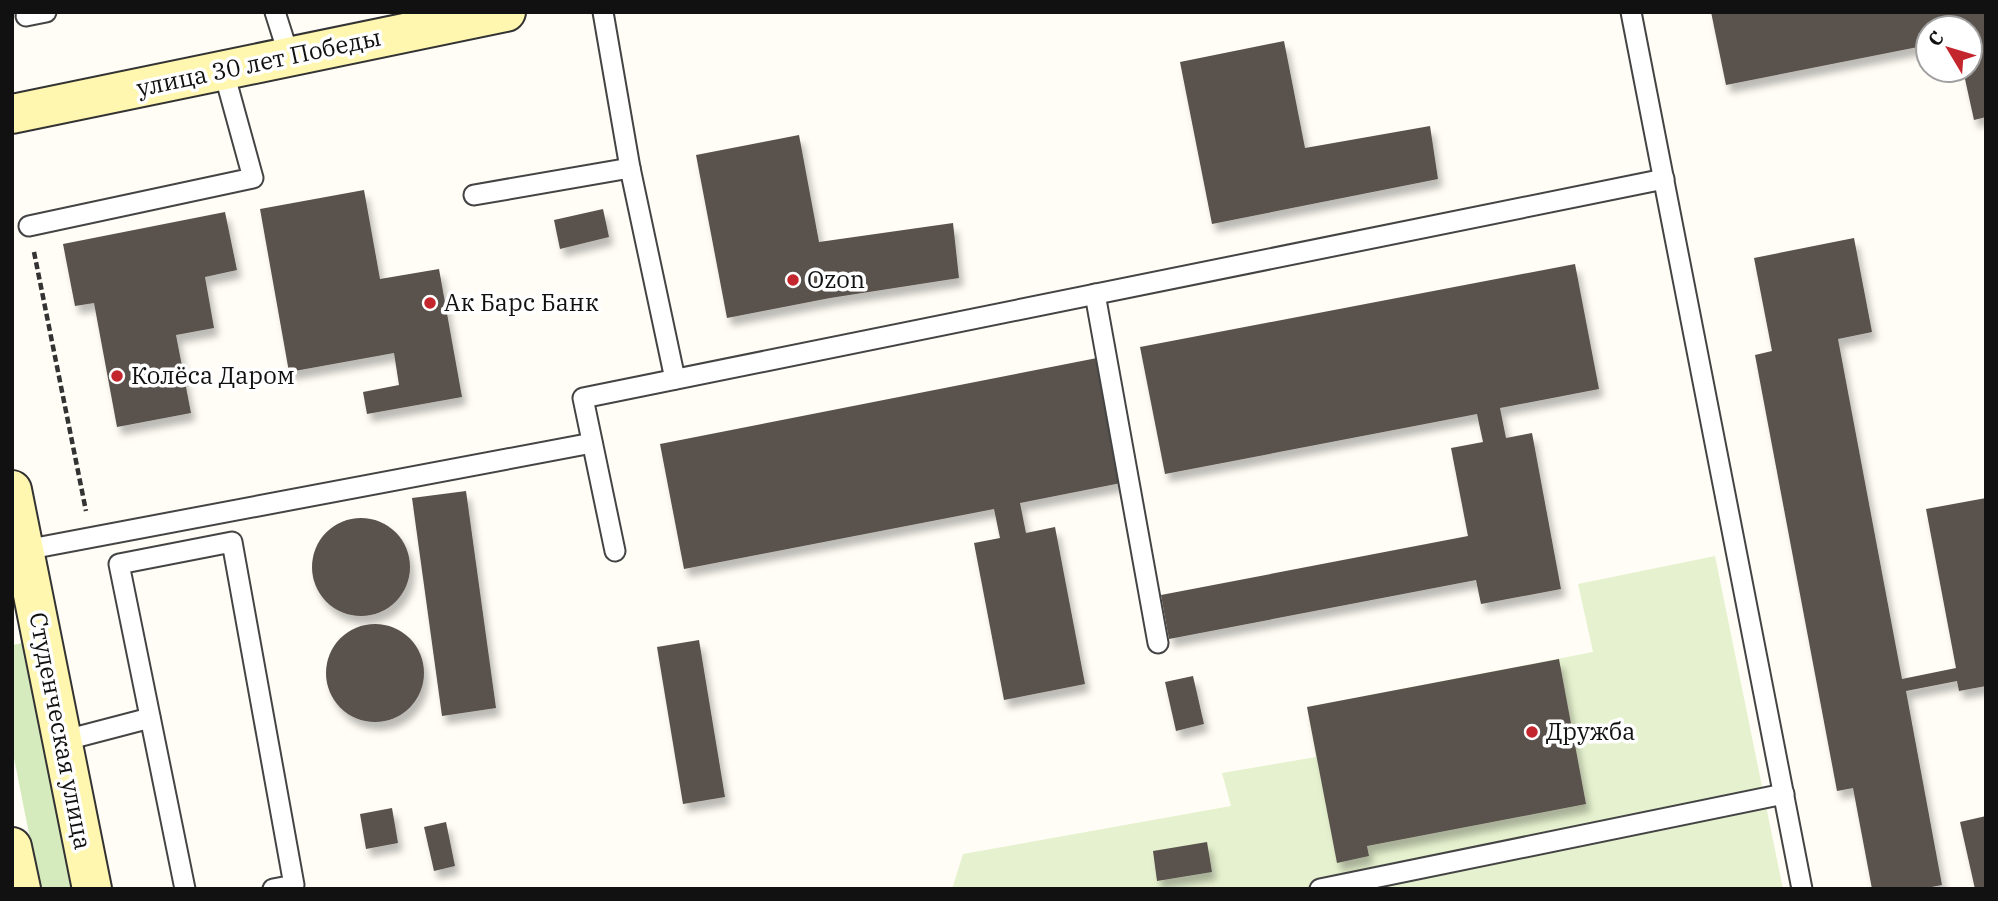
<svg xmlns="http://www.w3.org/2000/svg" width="1998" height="901" viewBox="0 0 1998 901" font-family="'IBM Plex Serif',serif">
	<defs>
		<filter id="shadow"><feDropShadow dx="4.5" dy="8" stdDeviation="3.5" flood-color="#0004"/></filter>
	</defs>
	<rect width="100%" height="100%" fill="#fffdf5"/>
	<path fill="#d5ebbd" d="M23,643L71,889H40L12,748V645Z"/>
	<path fill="#e6f2cf" d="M1715,556L1783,889H952L963,854L1231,806L1222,773L1316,757L1307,707L1593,652L1578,584Z"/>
	<g fill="#5a524d" filter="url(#shadow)">
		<path d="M1711,12H1986V117L1974,120L1963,70H1970V28H1928V45L1726,85Z"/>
		<path d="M1284,41L1305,148L1430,126L1438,179L1212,224L1180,62Z"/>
		<path d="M799,135L819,242L953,223L959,278L830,298L727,318L696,155Z"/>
		<path d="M364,190L380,279L439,269L462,397L367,414L363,392L399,385L394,353L289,372L260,209Z"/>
		<path d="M603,209L609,237L560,249L554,220Z"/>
		<path d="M225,212L237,270L205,277L214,328L176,335L191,413L117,427L94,303L75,306L63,244Z"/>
		<path d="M1854,238L1872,332L1838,339L1902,679L1956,668L1926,509L1986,498V686L1959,691L1957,681L1906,691L1942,885L1921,889H1872L1853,788L1837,791L1755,355L1772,351L1754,258Z"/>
		<path d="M1575,264L1599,389L1500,408L1506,438L1532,433L1561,589L1481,604L1476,580L1169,639L1161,595L1468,536L1451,448L1483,442L1477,414L1165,474L1140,347Z"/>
		<path d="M1097,358L1121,483L1020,503L1026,533L1055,527L1085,684L1004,700L974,543L1000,538L994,509L684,569L660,444Z"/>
		<path d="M466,491L496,708L442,716L412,498Z"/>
		<circle cx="361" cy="567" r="49"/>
		<circle cx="375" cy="673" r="49"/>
		<path d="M699,640L725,797L683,804L657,647Z"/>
		<path d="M1559,659L1586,804L1367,846L1369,856L1337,863L1307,707Z"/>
		<path d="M1193,676L1204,724L1176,731L1165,682Z"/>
		<path d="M392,808L398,843L366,849L360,814Z"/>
		<path d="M1986,816V889H1975L1960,822Z"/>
		<path d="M446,822L455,866L434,871L424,827Z"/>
		<path d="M1207,842L1212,872L1157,881L1153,851Z"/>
	</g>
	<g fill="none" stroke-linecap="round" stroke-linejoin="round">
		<g stroke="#444" stroke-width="23">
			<g id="lane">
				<path d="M275,12L289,56"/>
				<path d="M603,12L630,168L675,379"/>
				<path d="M1631,12L1802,889"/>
				<path d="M26,16L46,12"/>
				<path d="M474,195L630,168"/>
				<path d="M29,226L253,178L223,69"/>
				<path d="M1095,294L1158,643"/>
				<path d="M25,550L592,443"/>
				<path d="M615,551L583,398L1664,179"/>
				<path d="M62,741L150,718"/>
				<path d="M185,889L119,564L232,542L294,885L273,889"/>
				<path d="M1320,889L1784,794"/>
			</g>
		</g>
		<g stroke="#333" stroke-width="42">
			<g id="secondary">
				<path d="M12,114L506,12"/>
				<path d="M12,490L92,889"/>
				<path d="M12,847L21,889"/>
			</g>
		</g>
		<path stroke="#333" stroke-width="4.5" stroke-dasharray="7 3.5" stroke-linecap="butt" d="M34,252L86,511"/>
		<use href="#lane" stroke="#fff" stroke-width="19"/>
		<use href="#secondary" stroke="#fff6b0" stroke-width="38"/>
	</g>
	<g fill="#c4262e" stroke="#fff" stroke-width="2.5">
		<circle cx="793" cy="280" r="7"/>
		<circle cx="430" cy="303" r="7"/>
		<circle cx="117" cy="376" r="7"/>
		<circle cx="1532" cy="732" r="7"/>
	</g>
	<g text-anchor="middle" stroke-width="7" stroke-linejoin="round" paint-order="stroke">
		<g font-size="24" fill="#111" stroke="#fff">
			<text transform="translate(259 63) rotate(-12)" y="8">улица 30 лет Победы</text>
			<text transform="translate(60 731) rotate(79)" y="8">Студенческая улица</text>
		</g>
		<g font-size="24" fill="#111" stroke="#fff" text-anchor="start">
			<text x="807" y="288">Ozon</text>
			<text x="444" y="311">Ак Барс Банк</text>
			<text x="131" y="384">Колёса Даром</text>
			<text x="1546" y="740">Дружба</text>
		</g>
	</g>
	<rect width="1998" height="901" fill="none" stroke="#111111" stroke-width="28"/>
	<g transform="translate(1949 49) rotate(308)"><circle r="33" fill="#ffffff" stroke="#a0a0a0" stroke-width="2"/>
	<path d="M0-5L12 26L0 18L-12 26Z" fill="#c4262e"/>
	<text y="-10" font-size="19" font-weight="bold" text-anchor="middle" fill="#111111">С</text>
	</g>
</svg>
